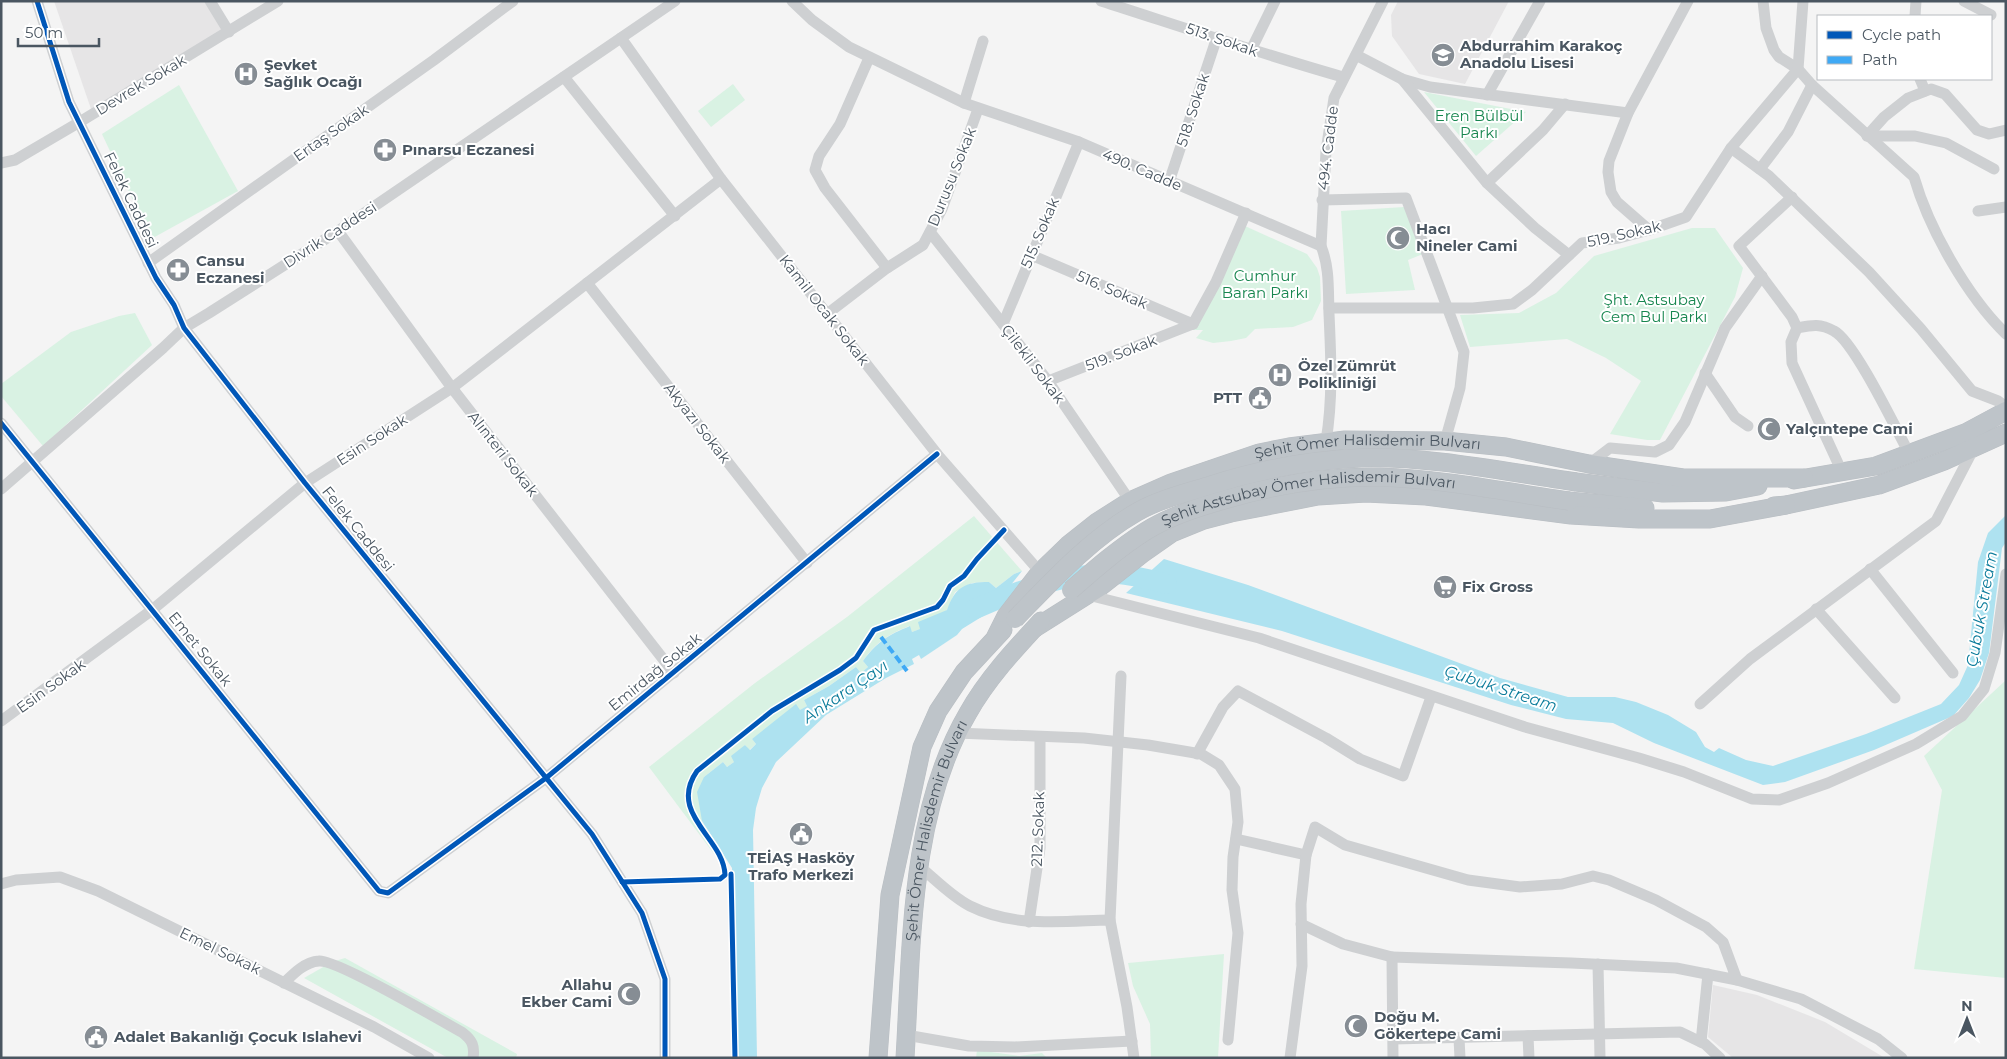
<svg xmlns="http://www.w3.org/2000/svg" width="2007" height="1059" viewBox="0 0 2007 1059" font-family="Montserrat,sans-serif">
	<rect width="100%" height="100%" fill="#f4f4f4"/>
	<g fill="#e6e5e6">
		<path d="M54,1H204L223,30L91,109Z"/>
		<path d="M1398,1H1509L1465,84L1419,74L1392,36L1391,15Z"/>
		<path d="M1713,985L1757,995L1825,1022L1885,1058H1733L1708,1037Z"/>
	</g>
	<g fill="#d9f2e3">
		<path d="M733,84L745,100L711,127L698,111Z"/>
		<path d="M179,85L238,191L151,239L102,134Z"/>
		<path d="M1424,92L1526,112L1476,156Z"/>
		<path d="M1404,207L1423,254L1408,260L1415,290L1346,294L1341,211Z"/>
		<path d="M1245,226L1307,254L1317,268L1320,277L1321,301L1312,320L1293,327L1255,329L1246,338L1231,341L1213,343L1196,338L1203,330H1190Z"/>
		<path d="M1692,228H1715L1743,268L1735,297L1660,440H1647L1610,434L1641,381L1606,358L1567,339L1470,347L1460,315L1519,313L1556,293L1594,256Z"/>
		<path d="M135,313L152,345L43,446L1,396V384L71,332L119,316Z"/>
		<path d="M974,516L1022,571L1014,574L996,588L989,582L972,583L955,592L947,610L921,629L912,632L909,626C888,635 877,641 863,661L868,667L861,673L856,667L829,686L804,700L807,706L752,739L756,744L749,750L745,745L734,762L727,767L723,762L704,777L702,821L725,861L723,863L720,862L649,767L755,683L847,617Z"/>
		<path d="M2006,678V978L1914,969L1942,790L1924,756L2005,681Z"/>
		<path d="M1224,954L1218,1058H1151L1150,1024L1133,986L1128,963Z"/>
		<path d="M345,958L517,1054L516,1058H448L304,978L332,962Z"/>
		<path d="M977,1050L1019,1056L1042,1053L1047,1058H976Z"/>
	</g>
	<g fill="#aee2f0">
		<path d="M2006,515V542L2002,548L1989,653L1980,680L1969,698L1953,716L1874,750L1785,782L1763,785L1654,743L1613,723L1566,719L1511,705L1282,631L1126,593L1164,559L1248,585L1500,678L1568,697H1615L1636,702L1668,715L1696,732L1705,747L1714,752L1719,748L1746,760L1773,766L1866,734L1941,704L1959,685L1968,665L1978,562L1988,533Z"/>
		<path d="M1022,571L994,606L983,616L962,629L957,635L921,659L919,655L912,659L914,664L886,678L826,715L776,762L762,788L756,808L753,830L757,1058H737L732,868L702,821L697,792L704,777L723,762L727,767L734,762L731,756L745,745L750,750L756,744L752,739L796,704L800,710L807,706L804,700L829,686L856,667L861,673L868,667L863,661C877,642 888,635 910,626L912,632L920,629L918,622L947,610C955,587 965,582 989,582L996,588L1014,574Z"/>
	</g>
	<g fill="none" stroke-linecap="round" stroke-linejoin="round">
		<path stroke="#aee2f0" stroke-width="20" d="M975,609C1016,591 1072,571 1117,574C1134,575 1151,580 1167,584"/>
		<g stroke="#b9bec3" stroke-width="19">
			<g id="highway">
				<path d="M1794,480L1876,466L1965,433L2006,411"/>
				<path d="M1576,482L1663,493L1726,492L1758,486"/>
				<path d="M1569,501L1645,508"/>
				<path d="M1774,506L1786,505L1879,485L1944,461L2006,433"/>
				<path d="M1035,628L1100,587L1142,554L1172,533L1204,520L1231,513L1318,496L1366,493L1426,496L1571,515L1639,519H1710L1786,505"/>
				<path id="s1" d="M996,636L1006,616L1040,572L1068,545L1097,522L1130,501L1171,483L1259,453L1289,447L1345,440L1445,441L1506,447L1589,464L1683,478H1804"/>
				<path d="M878,1058L890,895L922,747L938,711L964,672L1003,630"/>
				<path id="s2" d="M905,1058C912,944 909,814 968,713C987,679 1015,649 1041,621"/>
			</g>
		</g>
		<g stroke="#ced0d2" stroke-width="11">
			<path d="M37,1L69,102L156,278L174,305L184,328L305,483L592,834L642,913L665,979V1058"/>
			<path d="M210,1L229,32"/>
			<path d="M792,1L812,20L849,47L964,103L1079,142L1321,246"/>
			<path d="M1101,1C1182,27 1262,54 1343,77"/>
			<path d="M1763,1L1766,28L1774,50L1779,57L1798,69L1812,85L1914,177C1929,229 1967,296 2006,334"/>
			<path d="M1964,1L1991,15"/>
			<path d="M1915,16L1916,1"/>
			<path d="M621,38L721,179L827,314L937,454L1040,572"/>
			<path d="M1251,50L1275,1"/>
			<path d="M1356,55L1402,79L1430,87L1628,113"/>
			<path d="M869,58L840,124L819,156L815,170L825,188L887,268"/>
			<path d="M564,77L675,216"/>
			<path d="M1402,79L1487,183L1535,228L1569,255"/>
			<path d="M1920,79L1925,91"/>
			<path d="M1487,95L1540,1"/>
			<path d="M964,103L983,41"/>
			<path d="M1867,136L1884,117L1908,98L1931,89L1945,94L1977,130L1989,134L2006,130"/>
			<path d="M1867,136H1915L1946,143L1994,169"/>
			<path d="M1731,148L1769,176L1869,272L1921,329L1972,391L1998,401L2006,407"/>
			<path d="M1,163L15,160L78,123L278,1"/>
			<path d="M1760,169L1788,132L1812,85"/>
			<path d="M1169,182L1217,37"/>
			<path d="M1487,183L1543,130L1565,104"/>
			<path d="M1792,197L1739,246L1792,317L1797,328L1791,342L1792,363L1842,472"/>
			<path d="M1322,200L1406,198L1464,352L1460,388L1445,441"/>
			<path d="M1978,211L2006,207"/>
			<path d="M1649,230L1617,202L1611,192L1608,172L1609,161L1628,113L1688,1"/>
			<path d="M338,231L452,388L674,673"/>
			<path d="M930,232L1048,381L1130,501"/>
			<path d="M1031,255L1193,324"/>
			<path d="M148,263L434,60L513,1"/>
			<path d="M587,283L807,563"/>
			<path d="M1329,308H1473L1513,304L1532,290L1582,243L1619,238L1649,230L1686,217L1731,148L1798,69L1803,1"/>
			<path d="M827,314L887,268L923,245L942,209L978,109"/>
			<path d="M1003,324L1079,142"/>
			<path d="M1193,324L1216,282L1246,213"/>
			<path d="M1797,328C1812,325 1820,323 1834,331C1854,341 1896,429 1909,453"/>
			<path d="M1705,373L1735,417L1748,426"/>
			<path d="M1048,381L1193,324"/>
			<path d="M1,423L379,891L388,893L546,778L937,454"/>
			<path d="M1326,441C1333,400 1331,356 1329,314C1328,291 1330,268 1321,246L1326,151L1334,98L1383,1"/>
			<path d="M1589,464L1610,448L1655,452L1669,445L1685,422L1725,328L1762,276"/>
			<path d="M1,489L163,348L184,328L209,313L338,231L675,1"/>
			<path d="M1870,569L1953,673"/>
			<path d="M1088,595L1259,638L1525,727L1639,758L1684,772L1752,799L1779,800L1828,783L1916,744L1962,716L1984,689L1995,653L2006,574"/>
			<path d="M1816,609L1895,698"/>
			<path d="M1700,704L1750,659L1936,521L1974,448"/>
			<path d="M1,721L152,610L305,483L452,388L721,179"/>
			<path d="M957,733L1084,738L1148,745L1201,754L1219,765L1235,789L1238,822L1233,857L1232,890L1238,933L1228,1040"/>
			<path d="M1197,754L1223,707L1238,691L1326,738L1360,759L1403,776L1431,697"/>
			<path d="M1236,839L1306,855L1301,904L1302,966L1290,1058"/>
			<path d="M1306,855L1315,827L1345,845L1468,880L1520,887L1562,884L1593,876L1609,880L1656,900L1706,927L1723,942L1737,980L1676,968L1571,963L1392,957L1393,1058"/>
			<path d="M919,866C935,879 952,897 970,906C1014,928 1063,921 1110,920L1127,1007L1134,1058"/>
			<path d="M1,884L16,880L60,877L98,891L374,1027L429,1058"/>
			<path d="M1110,920L1121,676"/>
			<path d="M1029,922L1040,848V737"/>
			<path d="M1301,924L1343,944L1392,957"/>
			<path d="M1598,964L1600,1058"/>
			<path d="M1737,980L1801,999L1878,1039L1902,1058"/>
			<path d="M284,983C294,973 305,962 319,961C336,959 442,1021 463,1033C472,1040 475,1046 473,1058"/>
			<path d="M906,1035L969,1046L1015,1047L1132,1041"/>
			<path d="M1528,1036L1529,1058"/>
			<path d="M1459,1038L1460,1058"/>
			<path d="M1393,1039L1680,1032L1705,1044L1720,1058"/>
			<path d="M1701,1042L1708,974"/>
		</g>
		<use href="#highway" stroke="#bec4c9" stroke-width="18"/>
		<g stroke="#b9bec3" stroke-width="19" stroke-linecap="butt">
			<g id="highway-bridge">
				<path id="s3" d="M1071,590C1095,569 1119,548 1146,531C1170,516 1199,507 1227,499C1275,485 1330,476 1380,477C1444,479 1506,492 1569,501"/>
				<path d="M1015,619C1052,581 1090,539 1137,512C1158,500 1185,493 1208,486C1257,470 1310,460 1361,458C1432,456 1505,472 1576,482"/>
			</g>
		</g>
		<use href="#highway-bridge" stroke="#bec4c9" stroke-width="18"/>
		<path stroke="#3fa9f5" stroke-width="4" stroke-dasharray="8 4" stroke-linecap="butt" d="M881,637L907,671"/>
		<g stroke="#fff" stroke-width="8">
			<g id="cycleway">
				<path d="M37,1L69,102L156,278L174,305L184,328L305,483L592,834L642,913L665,979V1058"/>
				<path d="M1,423L379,891L388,893L546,778L937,454"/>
				<path d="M731,874L735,1058"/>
				<path d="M622,882L720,879L725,875C724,838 667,814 697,771L772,711L840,670L856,658L874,630L937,607L943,600L950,586L964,576L977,559L1004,530"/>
			</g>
		</g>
		<use href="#cycleway" stroke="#0057b8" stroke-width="5"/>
	</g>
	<defs>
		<g id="school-disc" transform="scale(1.25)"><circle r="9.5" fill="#868d94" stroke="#fff"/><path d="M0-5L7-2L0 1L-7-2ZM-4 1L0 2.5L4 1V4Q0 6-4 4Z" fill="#fff"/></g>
		<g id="hospital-disc" transform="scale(1.25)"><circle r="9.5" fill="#868d94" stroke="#fff"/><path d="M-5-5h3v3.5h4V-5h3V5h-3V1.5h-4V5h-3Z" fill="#fff"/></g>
		<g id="pharmacy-disc" transform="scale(1.25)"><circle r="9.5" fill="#868d94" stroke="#fff"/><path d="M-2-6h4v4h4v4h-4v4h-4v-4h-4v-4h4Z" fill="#fff"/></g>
		<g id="mosque-disc" transform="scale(1.25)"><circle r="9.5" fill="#868d94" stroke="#fff"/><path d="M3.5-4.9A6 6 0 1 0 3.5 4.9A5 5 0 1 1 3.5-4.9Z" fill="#fff"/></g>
		<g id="civic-disc" transform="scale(1.25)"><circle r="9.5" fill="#868d94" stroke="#fff"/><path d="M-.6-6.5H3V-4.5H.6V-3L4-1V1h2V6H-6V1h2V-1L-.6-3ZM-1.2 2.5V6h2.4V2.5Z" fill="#fff"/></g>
		<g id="supermarket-disc" transform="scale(1.25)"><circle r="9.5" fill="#868d94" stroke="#fff"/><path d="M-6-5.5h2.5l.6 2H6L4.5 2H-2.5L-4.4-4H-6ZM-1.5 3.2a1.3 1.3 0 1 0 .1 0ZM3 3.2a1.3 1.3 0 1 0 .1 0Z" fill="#fff"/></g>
	</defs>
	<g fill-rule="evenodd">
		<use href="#school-disc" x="1443" y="55"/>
		<use href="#hospital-disc" x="246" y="74"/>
		<use href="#pharmacy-disc" x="385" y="150"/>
		<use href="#mosque-disc" x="1398" y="238"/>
		<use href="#pharmacy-disc" x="178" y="270"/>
		<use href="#hospital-disc" x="1280" y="375"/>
		<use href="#civic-disc" x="1260" y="398"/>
		<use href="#mosque-disc" x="1769" y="429"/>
		<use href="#supermarket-disc" x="1445" y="587"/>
		<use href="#civic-disc" x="801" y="834"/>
		<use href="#mosque-disc" x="629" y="994"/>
		<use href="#mosque-disc" x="1356" y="1026"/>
		<use href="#civic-disc" x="96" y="1037"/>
	</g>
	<g text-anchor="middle" stroke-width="4" stroke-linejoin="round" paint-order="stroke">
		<g font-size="15" fill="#4a5661" stroke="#fff">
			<text transform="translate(1222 40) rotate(19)" y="5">513. Sokak</text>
			<text transform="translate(141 85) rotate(-31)" y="5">Devrek Sokak</text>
			<text transform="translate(1193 110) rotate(-72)" y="5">518. Sokak</text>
			<text transform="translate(331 133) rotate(-35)" y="5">Ertaş Sokak</text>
			<text transform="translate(1328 148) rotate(-83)" y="5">494. Cadde</text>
			<text transform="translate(1142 170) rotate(23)" y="5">490. Cadde</text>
			<text transform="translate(952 177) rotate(-68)" y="5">Durusu Sokak</text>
			<text transform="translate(131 200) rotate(64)" y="5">Felek Caddesi</text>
			<text transform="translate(1040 233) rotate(-67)" y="5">515. Sokak</text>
			<text transform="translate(1624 234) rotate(-13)" y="5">519. Sokak</text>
			<text transform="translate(330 235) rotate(-33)" y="5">Divrik Caddesi</text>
			<text transform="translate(1112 290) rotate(23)" y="5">516. Sokak</text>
			<text transform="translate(824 310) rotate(52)" y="5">Kamil Ocak Sokak</text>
			<text transform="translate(1121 353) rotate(-21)" y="5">519. Sokak</text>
			<text transform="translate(1033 364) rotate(53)" y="5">Çilekli Sokak</text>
			<text transform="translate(697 423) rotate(52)" y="5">Akyazı Sokak</text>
			<text transform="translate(372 440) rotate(-33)" y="5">Esin Sokak</text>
			<text dy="5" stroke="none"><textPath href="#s1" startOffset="440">Şehit Ömer Halisdemir Bulvarı</textPath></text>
			<text transform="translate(503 454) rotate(52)" y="5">Alınteri Sokak</text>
			<text dy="5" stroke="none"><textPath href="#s3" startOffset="264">Şehit Astsubay Ömer Halisdemir Bulvarı</textPath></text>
			<text transform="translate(358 529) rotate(51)" y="5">Felek Caddesi</text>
			<text transform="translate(200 649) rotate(51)" y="5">Emet Sokak</text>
			<text transform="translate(655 672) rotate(-39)" y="5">Emirdağ Sokak</text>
			<text transform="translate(51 686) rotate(-36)" y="5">Esin Sokak</text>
			<text transform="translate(1038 829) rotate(-88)" y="5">212. Sokak</text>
			<text dy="5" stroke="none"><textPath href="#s2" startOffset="231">Şehit Ömer Halisdemir Bulvarı</textPath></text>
			<text transform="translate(220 951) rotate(26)" y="5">Emel Sokak</text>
		</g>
		<g font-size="15" font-weight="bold" fill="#4a5661" stroke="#fff" text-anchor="start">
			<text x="1460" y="51">Abdurrahim Karakoç<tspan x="1460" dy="17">Anadolu Lisesi</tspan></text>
			<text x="264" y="70">Şevket<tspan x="264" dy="17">Sağlık Ocağı</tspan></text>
			<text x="402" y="155">Pınarsu Eczanesi</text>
			<text x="1416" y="234">Hacı<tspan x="1416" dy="17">Nineler Cami</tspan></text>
			<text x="196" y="266">Cansu<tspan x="196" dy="17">Eczanesi</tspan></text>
			<text x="1298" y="371">Özel Zümrüt<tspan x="1298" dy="17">Polikliniği</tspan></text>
			<text x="1242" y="403" text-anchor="end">PTT</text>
			<text x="1786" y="434">Yalçıntepe Cami</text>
			<text x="1462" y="592">Fix Gross</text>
			<text x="801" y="863" text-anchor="middle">TEİAŞ Hasköy<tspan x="801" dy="17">Trafo Merkezi</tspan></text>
			<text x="612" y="990" text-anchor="end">Allahu<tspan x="612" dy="17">Ekber Cami</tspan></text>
			<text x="1374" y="1022">Doğu M.<tspan x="1374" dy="17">Gökertepe Cami</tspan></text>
			<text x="114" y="1042">Adalet Bakanlığı Çocuk Islahevi</text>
		</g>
		<g font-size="15" fill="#17864f" stroke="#fff">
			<text x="1479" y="121">Eren Bülbül<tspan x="1479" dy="17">Parkı</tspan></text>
			<text x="1265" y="281">Cumhur<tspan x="1265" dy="17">Baran Parkı</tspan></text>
			<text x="1654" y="305">Şht. Astsubay<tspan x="1654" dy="17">Cem Bul Parkı</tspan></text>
		</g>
		<g font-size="16" font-style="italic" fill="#0c7c9b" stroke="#fff">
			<text transform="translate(1981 609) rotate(-80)" y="6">Çubuk Stream</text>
			<text transform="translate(1501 688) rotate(18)" y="6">Çubuk Stream</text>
			<text transform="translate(845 691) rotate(-34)" y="6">Ankara Çayı</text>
		</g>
	</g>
	<rect width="2007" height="1059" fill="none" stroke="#4a5661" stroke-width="5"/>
	<rect x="1817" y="15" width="175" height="65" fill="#ffffff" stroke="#b7bbc0"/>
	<rect x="1827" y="31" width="25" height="8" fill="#0057b8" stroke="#b7bbc0"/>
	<text x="1862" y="40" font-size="15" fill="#4a5661">Cycle path</text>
	<rect x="1827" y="56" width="25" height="8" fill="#3fa9f5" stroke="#b7bbc0"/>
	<text x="1862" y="65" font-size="15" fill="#4a5661">Path</text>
	<g transform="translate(1967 1019)" stroke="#ffffff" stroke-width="4" paint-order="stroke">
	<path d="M0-4L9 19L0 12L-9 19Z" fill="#4a5661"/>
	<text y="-8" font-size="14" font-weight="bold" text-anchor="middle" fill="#4a5661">N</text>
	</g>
	<path d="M18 38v8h81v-8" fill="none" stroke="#4a5661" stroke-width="2.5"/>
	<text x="25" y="38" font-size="15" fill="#4a5661" stroke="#ffffff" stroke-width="4" paint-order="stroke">50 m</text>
</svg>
